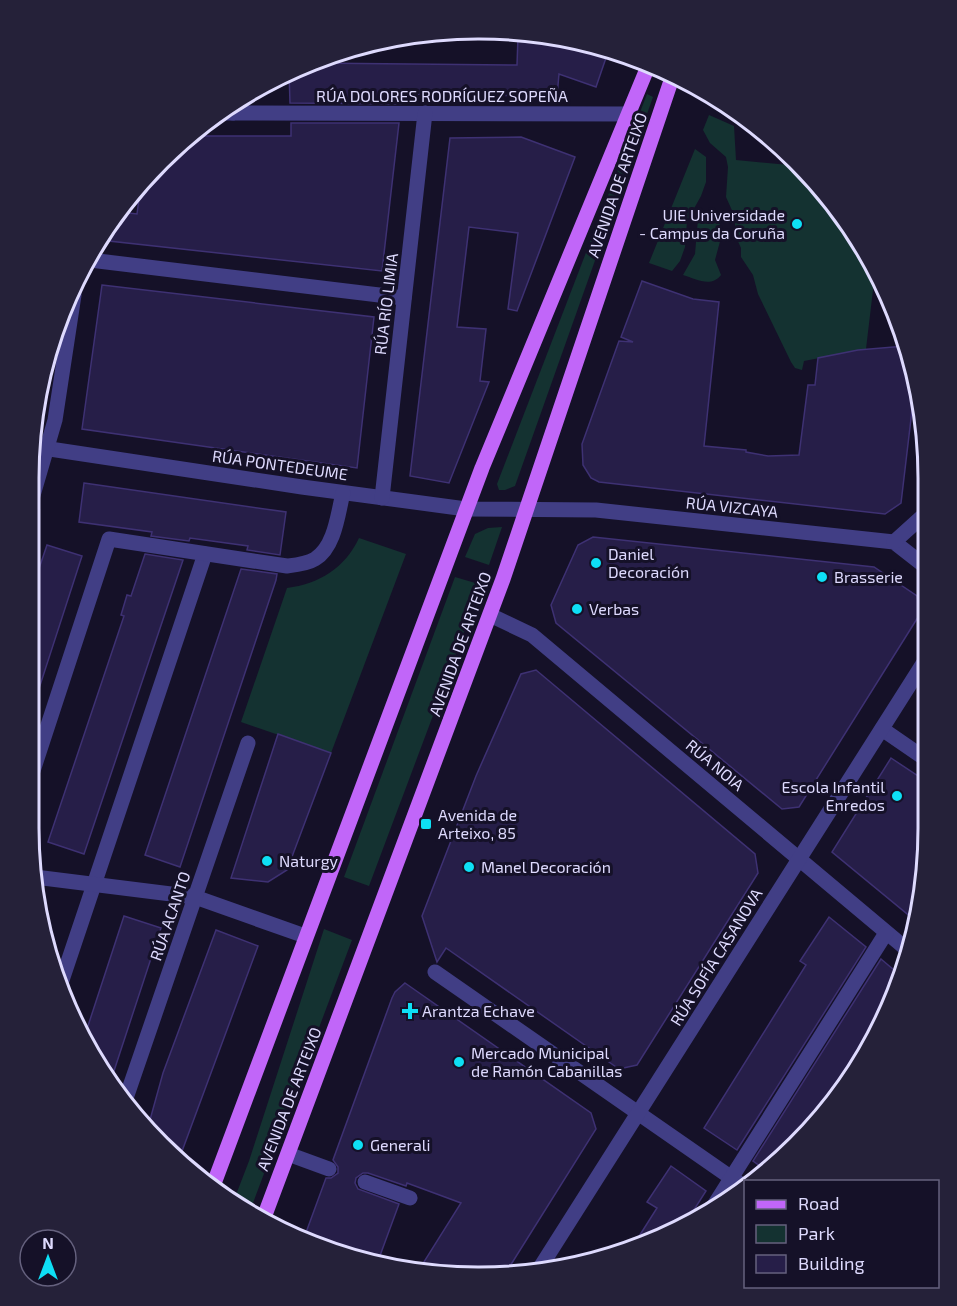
<svg xmlns="http://www.w3.org/2000/svg" width="957" height="1306" viewBox="0 0 957 1306" font-family="'Exo 2',sans-serif">
	<rect width="100%" height="100%" fill="#151128"/>
	<g fill="#143231">
		<path d="M647,94L653,97L515,486L505,490H499L497,484Z"/>
		<path d="M709,115L734,126L736,160L800,166L835,204L875,273L866,349L804,361L802,370L795,368L791,362L758,294L753,275L741,257V248L735,235V217L726,197L728,167L726,157L710,143L703,130Z"/>
		<path d="M695,149L706,157V182L701,196L687,221L685,247L680,261L672,271L649,263Z"/>
		<path d="M706,213L718,218L722,234L715,260L721,275C711,288 696,279 683,275L695,254L698,219Z"/>
		<path d="M502,527L489,565L465,557L475,534L488,528Z"/>
		<path d="M359,538L406,554L331,753L241,722L287,588C319,584 345,568 359,538Z"/>
		<path d="M455,577L482,585L369,886L344,877Z"/>
		<path d="M324,929L352,940L250,1211L234,1200L249,1161Z"/>
	</g>
	<g fill="#261e48" stroke="#3e3173" stroke-width="1.5">
		<path d="M518,37L577,48L580,42L609,49L596,87L559,74L557,96L403,94L402,104L290,103L289,71L310,63L517,65Z"/>
		<path d="M291,123H399L382,271L109,241L112,220L120,212L137,214L140,191L191,136H291Z"/>
		<path d="M521,137L575,157L517,311L508,309L518,233L469,227L457,327L486,329L480,381L489,382L449,483L410,476L450,138Z"/>
		<path d="M642,281L693,299L719,302L704,446L746,450V452L768,456L799,455L808,385H815L818,358L858,350L905,346L915,385L901,503L885,514L599,482L591,478L583,465L582,444L619,341L633,342L621,337Z"/>
		<path d="M102,285L374,317L357,468L82,429Z"/>
		<path d="M84,483L286,512L280,555L247,550L248,546L190,538L189,541L151,536L152,532L79,522Z"/>
		<path d="M593,537L874,567L917,596L920,614L799,807L782,809L556,623L551,605L578,545Z"/>
		<path d="M47,545L82,556L34,704L29,703V598Z"/>
		<path d="M145,554L183,560L84,854L48,842L124,616L121,615L127,595L131,596Z"/>
		<path d="M241,569L277,574L276,580L180,867L145,855Z"/>
		<path d="M536,670L755,854L758,873L637,1065L619,1069L446,948L437,962L422,916L476,776L521,674Z"/>
		<path d="M278,734L331,753L287,870L268,882L231,878Z"/>
		<path d="M891,758L927,782L928,857L917,922L832,852Z"/>
		<path d="M124,916L161,928L110,1083L104,1077L85,1035Z"/>
		<path d="M829,917L866,947L737,1150L704,1128L806,965L800,961Z"/>
		<path d="M216,930L258,946L178,1162L148,1127L163,1073Z"/>
		<path d="M881,959L901,976L882,1027L817,1124L767,1171L753,1161Z"/>
		<path d="M405,983L591,1113L596,1129L505,1274L417,1273L461,1203L407,1183L406,1186L368,1173H363L356,1178L355,1183L358,1189L399,1204L378,1261L304,1238L326,1178H331L338,1173V1167L333,1160L392,998L395,992Z"/>
		<path d="M671,1166L706,1191L685,1224L650,1243L631,1249L657,1208L647,1202Z"/>
	</g>
	<g fill="none" stroke-linecap="round" stroke-linejoin="round">
		<g stroke="#413e85" stroke-width="15">
			<path d="M288,1154L329,1169"/>
			<path d="M365,1182L410,1198"/>
		</g>
		<g stroke="#413e85" stroke-width="15">
			<path d="M435,972L746,1188"/>
			<path d="M61,983L205,554"/>
		</g>
		<g stroke="#413e85" stroke-width="15">
			<path d="M219,113L629,114"/>
			<path d="M233,113L245,96"/>
			<path d="M90,260L404,298"/>
			<path d="M30,446L302,487L466,509L596,510L894,542L926,567"/>
			<path d="M382,498L425,113"/>
			<path d="M29,509L55,420L74,295"/>
			<path d="M894,542L925,514"/>
			<path d="M490,615L532,635L910,952"/>
			<path d="M882,729L927,760"/>
			<path d="M29,783L109,539L287,566C296,565 307,564 315,559C335,547 338,513 343,493"/>
			<path d="M35,877L195,897L305,936"/>
			<path d="M125,1101L248,743"/>
			<path d="M713,1207L886,933"/>
			<path d="M536,1274L926,659"/>
		</g>
		<g stroke="#c166f9" stroke-width="15">
			<path d="M213,1186L482,468L649,64"/>
			<path d="M263,1220L503,579L673,75"/>
		</g>
	</g>
	<g fill="#0edff5" stroke="#151128" stroke-width="2">
		<circle cx="797" cy="224" r="6"/>
		<circle cx="596" cy="563" r="6"/>
		<circle cx="822" cy="577" r="6"/>
		<circle cx="577" cy="609" r="6"/>
		<circle cx="897" cy="796" r="6"/>
		<rect x="420" y="818" width="12" height="12" rx="3"/>
		<circle cx="267" cy="861" r="6"/>
		<circle cx="469" cy="867" r="6"/>
		<path d="M407 1002h6v6h6v6h-6v6h-6v-6h-6v-6h6z"/>
		<circle cx="459" cy="1062" r="6"/>
		<circle cx="358" cy="1145" r="6"/>
	</g>
	<g text-anchor="middle" stroke-width="6" stroke-linejoin="round" paint-order="stroke">
		<g font-size="16" fill="#dedafe" stroke="#151128">
			<text x="442" y="102">RÚA DOLORES RODRÍGUEZ SOPEÑA</text>
			<text transform="translate(617 185) rotate(-71)" y="6">AVENIDA DE ARTEIXO</text>
			<text transform="translate(386 304) rotate(-83)" y="6">RÚA RÍO LIMIA</text>
			<text transform="translate(280 465) rotate(8)" y="6">RÚA PONTEDEUME</text>
			<text transform="translate(732 507) rotate(6)" y="6">RÚA VIZCAYA</text>
			<text transform="translate(460 644) rotate(-70)" y="6">AVENIDA DE ARTEIXO</text>
			<text transform="translate(715 765) rotate(40)" y="6">RÚA NOIA</text>
			<text transform="translate(170 916) rotate(-71)" y="6">RÚA ACANTO</text>
			<text transform="translate(716 957) rotate(-58)" y="6">RÚA SOFÍA CASANOVA</text>
			<text transform="translate(289 1099) rotate(-69)" y="6">AVENIDA DE ARTEIXO</text>
		</g>
		<g font-size="16" fill="#dedafe" stroke="#151128" text-anchor="start">
			<text x="785" y="221" text-anchor="end">UIE Universidade<tspan x="785" dy="18">- Campus da Coruña</tspan></text>
			<text x="608" y="560">Daniel<tspan x="608" dy="18">Decoración</tspan></text>
			<text x="834" y="583">Brasserie</text>
			<text x="589" y="615">Verbas</text>
			<text x="885" y="793" text-anchor="end">Escola Infantil<tspan x="885" dy="18">Enredos</tspan></text>
			<text x="438" y="821">Avenida de<tspan x="438" dy="18">Arteixo, 85</tspan></text>
			<text x="279" y="867">Naturgy</text>
			<text x="481" y="873">Manel Decoración</text>
			<text x="422" y="1017">Arantza Echave</text>
			<text x="471" y="1059">Mercado Municipal<tspan x="471" dy="18">de Ramón Cabanillas</tspan></text>
			<text x="370" y="1151">Generali</text>
		</g>
	</g>
	<path d="M0 0H957V1306H0ZM478 39H479A439 439 0 0 1 918 478V828A439 439 0 0 1 479 1267H478A439 439 0 0 1 39 828V478A439 439 0 0 1 478 39Z" fill="#252139" fill-rule="evenodd"/>
	<path fill="none" stroke="#dedafe" stroke-width="3" d="M478 39H479A439 439 0 0 1 918 478V828A439 439 0 0 1 479 1267H478A439 439 0 0 1 39 828V478A439 439 0 0 1 478 39Z"/>
	<rect x="744" y="1180" width="195" height="108" fill="#151128" stroke="#65617e" stroke-width="1.5"/>
	<rect x="756" y="1200" width="30" height="9" fill="#c166f9" stroke="#65617e" stroke-width="1.5"/>
	<text x="798" y="1210" font-size="18" fill="#dedafe">Road</text>
	<rect x="756" y="1225" width="30" height="18" fill="#143231" stroke="#65617e" stroke-width="1.5"/>
	<text x="798" y="1240" font-size="18" fill="#dedafe">Park</text>
	<rect x="756" y="1255" width="30" height="18" fill="#261e48" stroke="#65617e" stroke-width="1.5"/>
	<text x="798" y="1270" font-size="18" fill="#dedafe">Building</text>
	<g transform="translate(48 1258)"><circle r="28" fill="#151128" stroke="#65617e" stroke-width="1.5"/>
	<path d="M0-4.5L10 22L0 15L-10 22Z" fill="#0edff5"/>
	<text y="-9" font-size="16" font-weight="bold" text-anchor="middle" fill="#dedafe">N</text>
	</g>
</svg>
